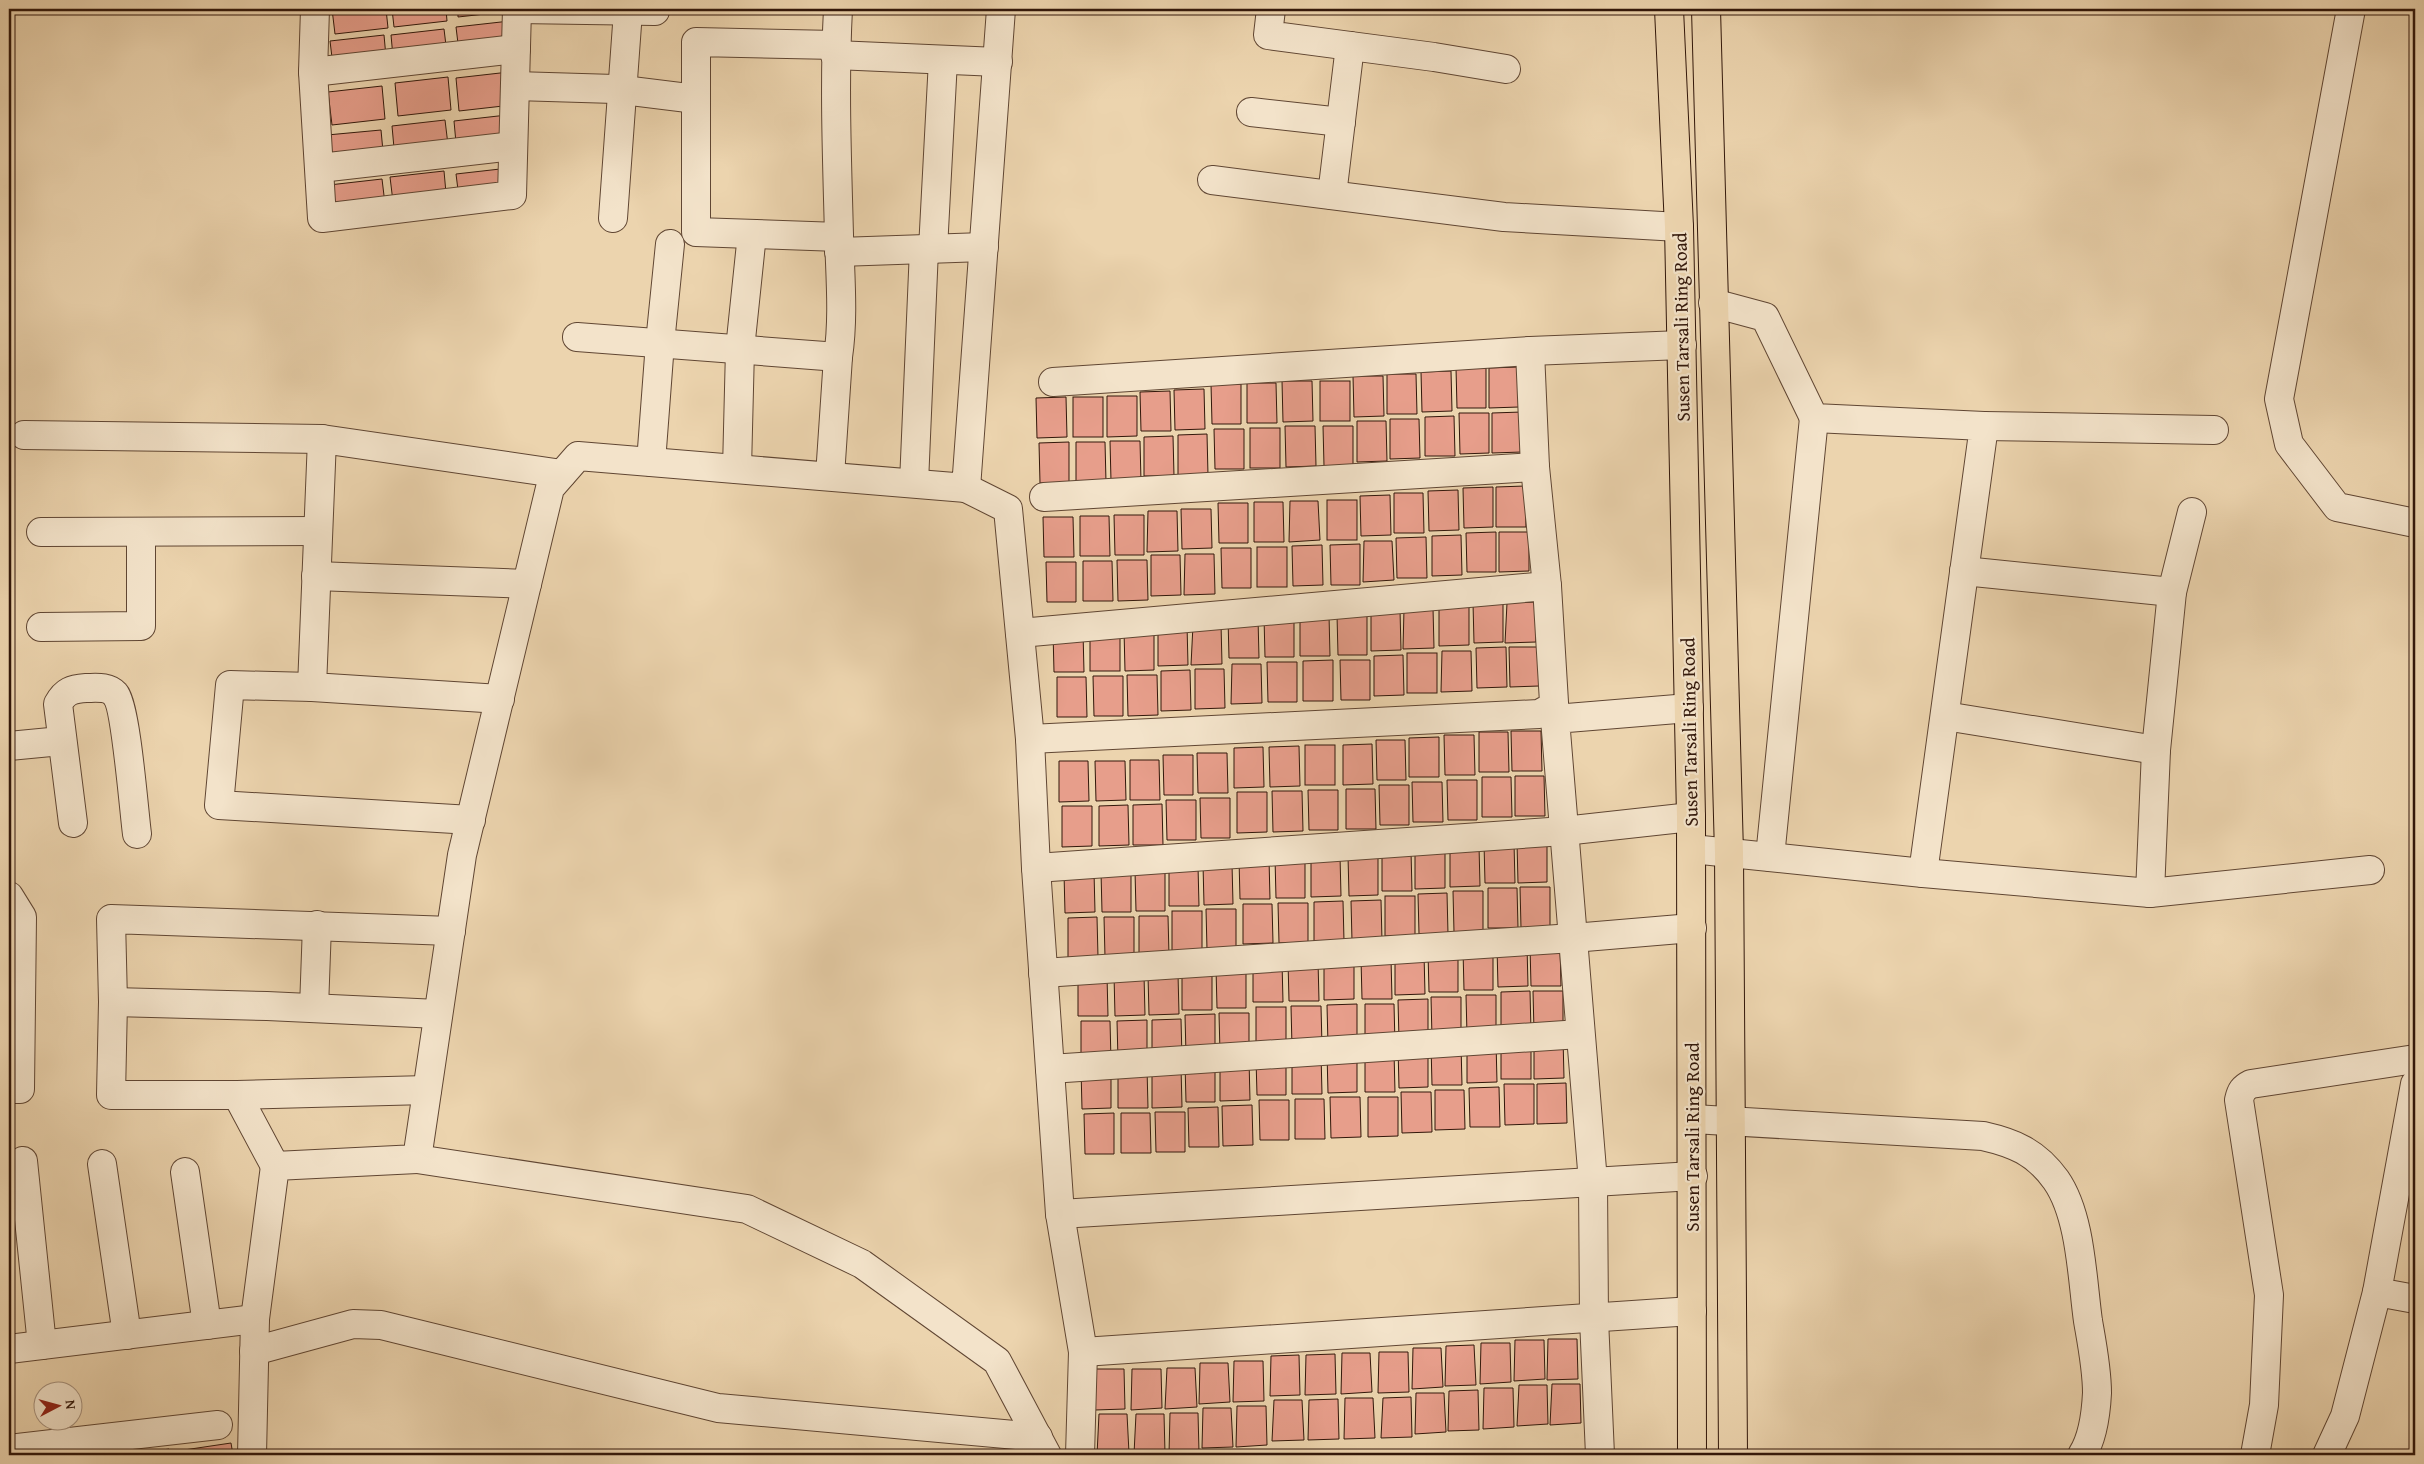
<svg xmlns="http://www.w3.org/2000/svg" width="2424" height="1464" viewBox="0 0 2424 1464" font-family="'Gentium Book Plus',serif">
	<rect width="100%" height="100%" fill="#ecd4ae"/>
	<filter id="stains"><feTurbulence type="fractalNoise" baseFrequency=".004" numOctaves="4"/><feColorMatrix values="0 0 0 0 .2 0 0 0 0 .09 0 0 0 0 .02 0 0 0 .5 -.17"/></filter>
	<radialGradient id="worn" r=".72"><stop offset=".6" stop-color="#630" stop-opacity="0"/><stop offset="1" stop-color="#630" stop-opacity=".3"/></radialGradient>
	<g fill="#e79e8b" stroke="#32170a">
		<path d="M332,9H386L388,28L335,34Z"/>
		<path d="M392,9H446L447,21L394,27Z"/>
		<path d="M458,9H512V11L458,17Z"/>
		<path d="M510,21L513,54L460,60L456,27Z"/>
		<path d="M444,29L448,62L394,68L391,35Z"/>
		<path d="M384,35L387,68L334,74L330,41Z"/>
		<path d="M509,72L512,105L459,111L456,78Z"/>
		<path d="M448,77L451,110L398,116L395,83Z"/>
		<path d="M382,86L385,119L332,125L328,92Z"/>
		<path d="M507,115L511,148L457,154L454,121Z"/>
		<path d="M445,120L449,153L395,159L392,126Z"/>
		<path d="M381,130L384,162L331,168L327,135Z"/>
		<path d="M509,168L513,200L460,206L456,174Z"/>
		<path d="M444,171L447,204L394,210L390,177Z"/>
		<path d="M382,179L386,212L332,218L329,185Z"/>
		<path d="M1518,367L1519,407L1489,408V368Z"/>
		<path d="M1456,368H1486V408H1457Z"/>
		<path d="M1451,371L1452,411L1422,412L1421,372Z"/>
		<path d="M1387,374H1416L1417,414H1387Z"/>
		<path d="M1353,376H1383L1384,416L1354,417Z"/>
		<path d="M1282,381H1312L1313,421L1283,422Z"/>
		<rect x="1320" y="381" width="30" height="40"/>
		<path d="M1247,383H1276L1277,423H1247Z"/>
		<path d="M1211,384H1241V424H1212Z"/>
		<path d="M1204,389L1205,429L1175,430L1174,390Z"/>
		<path d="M1170,391L1171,431H1141L1140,392Z"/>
		<path d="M1107,396H1137V436L1107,437Z"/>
		<path d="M1066,397L1067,437L1037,438L1036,398Z"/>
		<rect x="1073" y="397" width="30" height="40"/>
		<path d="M1522,412V452L1492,453V413Z"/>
		<path d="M1459,413H1489V453L1460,454Z"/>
		<path d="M1454,416L1455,456H1425V417Z"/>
		<path d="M1390,419H1419L1420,458L1390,459Z"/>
		<path d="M1357,421H1386L1387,461L1357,462Z"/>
		<path d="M1285,426H1315L1316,466L1286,467Z"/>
		<path d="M1323,426H1353V465L1324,466Z"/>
		<rect x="1250" y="428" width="30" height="40"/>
		<path d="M1214,429H1244V469H1215Z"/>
		<path d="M1207,434L1208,475H1178V435Z"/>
		<path d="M1173,436L1174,476H1144V437Z"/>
		<path d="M1110,441H1140L1141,481H1111Z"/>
		<path d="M1069,442V483H1040L1039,443Z"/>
		<path d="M1076,442H1105L1106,482H1076Z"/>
		<path d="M1525,486L1526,527H1496V487Z"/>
		<path d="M1493,487V527L1464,528L1463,488Z"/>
		<path d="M1458,490L1459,530L1429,531L1428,491Z"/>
		<path d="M1394,493H1423L1424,533H1394Z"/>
		<path d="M1390,495L1391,535L1361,536L1360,496Z"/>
		<rect x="1327" y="500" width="30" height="40"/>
		<path d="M1290,501H1318L1320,540L1289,542Z"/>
		<path d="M1254,502H1283L1284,542H1254Z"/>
		<path d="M1218,503H1248V543H1219Z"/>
		<path d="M1181,509H1211L1212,548L1182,549Z"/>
		<path d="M1148,511H1177L1178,551L1147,552Z"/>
		<path d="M1114,515H1144V555H1115Z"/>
		<path d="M1080,516H1109L1110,556H1080Z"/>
		<path d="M1043,517H1073L1074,557H1044Z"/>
		<path d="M1496,532V572H1467L1466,533Z"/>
		<path d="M1499,532H1529V571L1499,572Z"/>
		<path d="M1461,535L1462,575L1432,576V536Z"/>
		<path d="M1426,537L1427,578H1397L1396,538Z"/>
		<path d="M1364,541H1392L1394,580L1363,582Z"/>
		<path d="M1360,544V585H1331L1330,545Z"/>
		<path d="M1322,545L1323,585L1293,586L1292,546Z"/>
		<rect x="1257" y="547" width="30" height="40"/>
		<path d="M1221,548H1251V588H1222Z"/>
		<path d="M1185,554H1214L1215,594L1184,595Z"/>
		<path d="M1151,555H1180L1181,595L1151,596Z"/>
		<path d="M1117,560H1147L1148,600L1118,601Z"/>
		<path d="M1083,561H1112L1113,601H1083Z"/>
		<path d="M1046,562H1076V602H1047Z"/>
		<path d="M1503,602V642L1474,643L1473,603Z"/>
		<path d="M1535,602L1536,642L1505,643L1507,603Z"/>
		<path d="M1439,606H1469V645L1439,646Z"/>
		<path d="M1433,608L1434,648L1403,649L1404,609Z"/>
		<path d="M1400,610L1401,650L1371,651V611Z"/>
		<path d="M1329,615L1330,656H1300V616Z"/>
		<path d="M1337,615H1367V655H1338Z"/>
		<path d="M1264,617H1294V657H1265Z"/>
		<path d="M1228,618H1258L1259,658H1229Z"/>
		<path d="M1221,624L1222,664L1191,665L1193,625Z"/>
		<path d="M1187,625L1188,665L1158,666V626Z"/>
		<path d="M1124,630H1154V670L1125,671Z"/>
		<rect x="1090" y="631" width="30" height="40"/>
		<path d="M1053,632H1083L1084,672H1054Z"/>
		<path d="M1506,647L1507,687L1477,688L1476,648Z"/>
		<path d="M1509,647H1539V686L1510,687Z"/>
		<path d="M1442,651H1471L1472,691L1441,692Z"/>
		<rect x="1407" y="653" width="30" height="40"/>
		<path d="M1403,655L1404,695L1374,696V656Z"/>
		<path d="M1333,660V701H1303V661Z"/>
		<path d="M1340,660H1370V700H1341Z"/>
		<path d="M1267,662H1297V702H1268Z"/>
		<path d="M1232,664H1261L1262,703L1231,704Z"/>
		<path d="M1195,669H1224L1225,708L1195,709Z"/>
		<path d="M1190,670L1191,710L1161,711V671Z"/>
		<path d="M1127,675H1157L1158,715L1128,716Z"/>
		<path d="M1093,676H1123V716H1094Z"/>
		<path d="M1057,677H1086L1087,717H1057Z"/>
		<path d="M1511,731H1541L1542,771H1512Z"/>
		<path d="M1479,732H1508L1509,772H1479Z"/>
		<path d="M1444,735H1474L1475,775H1445Z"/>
		<path d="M1439,737V777H1409V738Z"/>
		<path d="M1376,740H1405L1406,780H1377Z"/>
		<path d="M1372,744L1373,784L1343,785V745Z"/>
		<rect x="1305" y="745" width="30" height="40"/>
		<path d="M1299,746L1300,786L1270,787L1269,747Z"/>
		<path d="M1263,747L1264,787L1234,788V748Z"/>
		<path d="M1197,753H1227L1228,793H1198Z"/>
		<path d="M1163,755H1193V795H1164Z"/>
		<path d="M1130,760H1159L1160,800H1130Z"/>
		<path d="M1059,761H1088L1089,801L1059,802Z"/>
		<path d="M1095,761H1125L1126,800L1096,801Z"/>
		<path d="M1515,776H1544L1545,816H1515Z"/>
		<path d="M1482,777H1511L1512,817H1482Z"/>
		<path d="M1447,780H1477V820H1448Z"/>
		<path d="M1412,782H1442L1443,822H1413Z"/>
		<path d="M1379,785H1409V825H1380Z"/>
		<path d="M1346,789H1375L1376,829H1346Z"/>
		<path d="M1308,790H1338V830H1309Z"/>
		<path d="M1272,791H1302L1303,831L1273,832Z"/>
		<path d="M1237,792H1267V832L1237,833Z"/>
		<path d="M1200,798H1230V838H1201Z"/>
		<path d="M1166,800H1196V840H1167Z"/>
		<path d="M1162,804L1163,845H1133V805Z"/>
		<path d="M1128,805L1129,845L1099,846V806Z"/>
		<path d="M1062,806H1092V846L1062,847Z"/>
		<path d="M1517,842H1547V882L1518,883Z"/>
		<path d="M1484,843H1514L1515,883H1485Z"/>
		<path d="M1450,846H1479L1480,886L1450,887Z"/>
		<path d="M1445,848V888L1415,889V849Z"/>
		<path d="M1382,851H1411L1412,891H1382Z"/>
		<path d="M1378,855V895L1349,896L1348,856Z"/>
		<path d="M1340,856L1341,896L1311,897V857Z"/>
		<path d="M1305,857V898H1276L1275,858Z"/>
		<path d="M1239,859H1269L1270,899H1240Z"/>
		<path d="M1203,864H1232L1233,904L1204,905Z"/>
		<path d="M1169,866H1198L1199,906H1169Z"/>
		<path d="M1135,871H1165V911H1136Z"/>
		<path d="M1094,872L1095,912L1065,913L1064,873Z"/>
		<path d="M1101,872H1131V912H1102Z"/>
		<path d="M1520,887H1550V927L1521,928Z"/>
		<path d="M1488,888H1517L1518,928H1488Z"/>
		<path d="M1453,891H1483V931L1454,932Z"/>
		<path d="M1447,893L1448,934H1419L1418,894Z"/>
		<rect x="1385" y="896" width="30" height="40"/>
		<path d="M1381,900L1382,941H1352L1351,901Z"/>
		<path d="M1343,901L1344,941H1314V902Z"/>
		<path d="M1278,903H1308V942L1279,943Z"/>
		<path d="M1243,904H1272L1273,943L1243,944Z"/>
		<path d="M1206,909H1236V949L1207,950Z"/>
		<rect x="1172" y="911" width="30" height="40"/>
		<path d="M1139,916H1168L1169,956H1139Z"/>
		<path d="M1097,917L1098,957L1068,958V918Z"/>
		<path d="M1104,917H1134V957H1105Z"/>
		<path d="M1560,945L1561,986H1531L1530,946Z"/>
		<path d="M1527,946L1528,986L1498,987L1497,947Z"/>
		<path d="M1493,949V990H1464L1463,950Z"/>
		<path d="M1428,952H1458V992H1429Z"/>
		<path d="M1424,954L1425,994L1395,995V955Z"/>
		<path d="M1361,959H1391L1392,999H1362Z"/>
		<path d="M1324,960H1354V999L1324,1000Z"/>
		<path d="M1288,961H1318L1319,1001H1289Z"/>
		<path d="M1253,962H1282L1283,1002H1253Z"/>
		<path d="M1246,967V1008H1217L1216,968Z"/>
		<path d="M1212,969V1010H1182V970Z"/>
		<path d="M1178,974L1179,1014L1149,1015L1148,975Z"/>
		<path d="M1114,975H1144L1145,1015L1115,1016Z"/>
		<path d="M1078,976H1107L1108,1016H1078Z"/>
		<path d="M1530,991L1531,1031L1501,1032V992Z"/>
		<path d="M1533,991H1563V1031H1534Z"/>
		<path d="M1466,995H1496V1035H1467Z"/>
		<path d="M1431,997H1461V1037H1432Z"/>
		<path d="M1428,999V1039L1399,1040L1398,1000Z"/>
		<path d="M1357,1004V1044L1328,1045L1327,1005Z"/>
		<path d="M1365,1004H1394L1395,1044H1365Z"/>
		<path d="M1291,1006H1321L1322,1046L1292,1047Z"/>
		<rect x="1256" y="1007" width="30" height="40"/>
		<path d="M1219,1013H1249V1053H1220Z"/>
		<path d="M1215,1014V1054L1186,1055L1185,1015Z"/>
		<path d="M1181,1019L1182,1059L1152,1060V1020Z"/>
		<path d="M1147,1020V1060H1118L1117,1021Z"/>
		<path d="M1081,1021H1110L1111,1061H1081Z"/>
		<path d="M1563,1038L1564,1078L1534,1079V1039Z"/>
		<rect x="1501" y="1039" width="30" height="40"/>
		<path d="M1496,1042L1497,1082L1467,1083V1043Z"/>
		<path d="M1431,1045H1461L1462,1085H1432Z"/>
		<path d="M1398,1047H1428V1087L1399,1088Z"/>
		<path d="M1357,1052V1092L1328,1093L1327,1053Z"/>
		<path d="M1365,1052H1394L1395,1092H1365Z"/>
		<path d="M1292,1054H1321L1322,1094H1292Z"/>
		<path d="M1256,1059H1286V1095H1257Z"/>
		<path d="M1249,1060L1250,1100L1220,1101V1061Z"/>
		<path d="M1215,1062V1102H1186L1185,1063Z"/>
		<path d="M1152,1067H1181L1182,1107L1152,1108Z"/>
		<path d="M1111,1068V1108L1082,1109L1081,1069Z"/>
		<path d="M1118,1068H1147L1148,1108H1118Z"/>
		<path d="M1566,1083L1567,1123L1537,1124V1084Z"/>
		<path d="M1504,1084H1534V1124L1505,1125Z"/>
		<path d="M1499,1087L1500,1127H1470L1469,1088Z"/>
		<path d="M1435,1090H1464L1465,1129L1435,1130Z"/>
		<path d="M1401,1092H1431L1432,1132L1402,1133Z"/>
		<path d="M1330,1097H1360L1361,1137L1331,1138Z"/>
		<path d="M1368,1097H1398V1136L1368,1137Z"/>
		<path d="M1295,1099H1324L1325,1139H1295Z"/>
		<path d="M1259,1100H1289V1140H1260Z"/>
		<path d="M1252,1105L1253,1145L1223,1146L1222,1106Z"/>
		<path d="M1218,1107L1219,1147H1189L1188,1108Z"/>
		<path d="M1155,1112H1185V1152H1156Z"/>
		<path d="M1114,1113V1154H1085L1084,1114Z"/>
		<path d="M1121,1113H1150L1151,1153H1121Z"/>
		<path d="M1548,1339H1577L1578,1379L1547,1380Z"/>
		<path d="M1515,1340H1544L1545,1379L1514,1381Z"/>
		<path d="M1481,1343H1510L1511,1382L1480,1384Z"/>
		<path d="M1474,1345L1476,1385L1445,1386L1446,1346Z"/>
		<path d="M1413,1348H1441L1443,1387L1412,1389Z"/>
		<path d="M1379,1352H1408L1409,1392L1378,1393Z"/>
		<path d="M1342,1353H1370L1372,1392L1341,1394Z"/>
		<path d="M1335,1354L1336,1394L1305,1395L1306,1355Z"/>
		<path d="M1299,1355L1300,1395L1270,1396L1271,1356Z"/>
		<path d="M1234,1361H1263L1264,1401L1233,1402Z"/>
		<path d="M1200,1363H1228L1230,1402L1199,1404Z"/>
		<path d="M1167,1368H1195L1197,1407L1165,1409Z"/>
		<path d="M1096,1369H1124L1125,1409L1095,1410Z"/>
		<path d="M1132,1369H1161L1162,1408L1131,1410Z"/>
		<path d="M1552,1384H1580L1581,1423L1550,1425Z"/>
		<path d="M1519,1385H1547L1548,1424L1517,1426Z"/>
		<path d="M1484,1388H1513L1514,1427L1483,1429Z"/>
		<path d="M1478,1390L1479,1430L1448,1431L1449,1391Z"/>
		<path d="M1416,1393H1444L1446,1432L1415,1434Z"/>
		<path d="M1411,1397L1412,1437L1381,1438L1383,1398Z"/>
		<path d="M1345,1398H1373L1375,1438L1344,1439Z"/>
		<path d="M1338,1399L1339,1439L1308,1440L1309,1400Z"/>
		<path d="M1274,1400H1302L1304,1440L1272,1441Z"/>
		<path d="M1237,1406H1266L1267,1445L1236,1447Z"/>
		<path d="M1203,1408H1231L1233,1447L1202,1448Z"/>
		<path d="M1170,1413H1198L1199,1452L1169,1454Z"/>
		<path d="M1099,1414H1127L1129,1453L1097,1455Z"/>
		<path d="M1136,1414H1164L1165,1453L1134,1454Z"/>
		<path d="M231,1443L233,1455H185L184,1450Z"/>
		<path d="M169,1449L170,1455H130Z"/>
	</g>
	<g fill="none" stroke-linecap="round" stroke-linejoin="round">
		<g stroke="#604633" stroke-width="30">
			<g id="minor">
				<path d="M315,9L313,72L322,218L512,195L517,9"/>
				<path d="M517,9L655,11V9"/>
				<path d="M1271,9L1268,35L1434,57L1506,69"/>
				<path d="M2351,9L2279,399L2289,444L2337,507L2415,523"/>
				<path d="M836,45L696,42V232L839,237"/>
				<path d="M835,55L998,62"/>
				<path d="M313,72L516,49"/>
				<path d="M515,86L615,89L696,99"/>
				<path d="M1251,112L1341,122"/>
				<path d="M320,168L513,146"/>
				<path d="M1212,180L1504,217L1679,227"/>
				<path d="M1332,195L1350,46"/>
				<path d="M613,218L628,11"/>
				<path d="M933,249L943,60"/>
				<path d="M839,252L984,247"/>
				<path d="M577,337L838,357C844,317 840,275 839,235C837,159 834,84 838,9"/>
				<path d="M1053,382L1530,351L1682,345"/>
				<path d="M1984,426L2214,430"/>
				<path d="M24,435L322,439"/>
				<path d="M651,462L660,343L670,244"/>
				<path d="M737,469L740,349L752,234"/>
				<path d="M830,476L838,357"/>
				<path d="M914,483L924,249"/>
				<path d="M966,488L1008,509L1030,739L1036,868L1060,1214L1693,1176"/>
				<path d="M1044,497L1535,467"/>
				<path d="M41,532L318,531"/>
				<path d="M1964,571L2172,592"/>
				<path d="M316,576L527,584"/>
				<path d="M41,627L141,626V532"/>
				<path d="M1020,633L1547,586"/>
				<path d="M312,687L230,685L219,805L471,820"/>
				<path d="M500,699L312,687L322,439L562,474"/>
				<path d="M1945,716L2156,750"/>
				<path d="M1030,739L1539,714L1550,708L1555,719L1547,586L1535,467L1530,351"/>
				<path d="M9,746L61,741"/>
				<path d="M73,823L58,704C65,691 72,689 86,688C95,688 108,686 115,694C126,706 134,812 137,834"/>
				<path d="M1692,849L1923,873L1984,426L1814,418L1765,317L1713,303"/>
				<path d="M1770,857L1814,418"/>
				<path d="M1036,868L1564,831L1691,817"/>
				<path d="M1923,873L2150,893L2370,870"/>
				<path d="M2150,893L2156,750L2172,592L2192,512"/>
				<path d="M9,896L22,917L20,1089H9"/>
				<path d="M1043,973L1573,938L1692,928"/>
				<path d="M113,1002L267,1006L438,1014"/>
				<path d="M314,1008L317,925"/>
				<path d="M1050,1069L1580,1034"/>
				<path d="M2415,1084L2377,1292L2415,1299"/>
				<path d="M237,1095L427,1090"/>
				<path d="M1693,1119L1983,1136C2014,1143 2036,1152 2056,1180C2081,1216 2082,1278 2088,1321C2092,1344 2097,1369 2097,1393C2096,1413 2093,1438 2082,1455"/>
				<path d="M417,1159L747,1209L862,1264L997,1361L1047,1455"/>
				<path d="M23,1161L42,1345"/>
				<path d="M102,1164L127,1335"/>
				<path d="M275,1166L237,1095H111L113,1002L111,919L451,931"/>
				<path d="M185,1172L207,1325"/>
				<path d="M1060,1214L1083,1352L1080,1455"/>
				<path d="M9,1349L255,1319"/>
				<path d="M254,1351L353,1324L381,1325L718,1408L1038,1437"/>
				<path d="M1083,1352L1692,1311"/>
				<path d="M9,1449L218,1425"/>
				<path d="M252,1455L255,1319L275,1166L417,1159L462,855L550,488L578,456L966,488L1001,9"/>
				<path d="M1600,1455L1594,1319L1593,1182L1555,719L1689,708"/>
				<path d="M2255,1455L2264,1405L2269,1295L2239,1100C2241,1091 2243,1088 2251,1084L2415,1059"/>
				<path d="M2327,1455L2345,1416L2377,1292"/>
			</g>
		</g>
		<g stroke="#32170a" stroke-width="30">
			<g id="major">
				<path d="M1669,9L1679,227L1691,817L1692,1455"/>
				<path d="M1706,9L1729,853L1733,1455"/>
			</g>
		</g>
		<use href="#minor" stroke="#f3e3ca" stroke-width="28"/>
		<use href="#major" stroke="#ecd4ae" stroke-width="28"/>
	</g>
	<g text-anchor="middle" stroke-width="4.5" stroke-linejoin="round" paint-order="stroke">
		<g font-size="19" fill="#32170a" stroke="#f3e3ca">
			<text transform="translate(1681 327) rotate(-91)" y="7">Susen Tarsali Ring Road</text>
			<text transform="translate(1689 732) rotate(-91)" y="7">Susen Tarsali Ring Road</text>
			<text transform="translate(1692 1137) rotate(-90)" y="7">Susen Tarsali Ring Road</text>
		</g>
	</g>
	<rect width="2424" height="1464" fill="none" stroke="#ecd4ae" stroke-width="30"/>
	<rect x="10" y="10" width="2404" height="1444" fill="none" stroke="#32170a" stroke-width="2.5"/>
	<rect x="15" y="15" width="2394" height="1434" fill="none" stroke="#32170a"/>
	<g transform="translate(58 1406) rotate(84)"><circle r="24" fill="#f3e3ca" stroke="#a6917d"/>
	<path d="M0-4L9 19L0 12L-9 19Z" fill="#8f2418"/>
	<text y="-8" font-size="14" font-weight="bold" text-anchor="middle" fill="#32170a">N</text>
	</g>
	<rect width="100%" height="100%" filter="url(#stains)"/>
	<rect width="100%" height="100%" fill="url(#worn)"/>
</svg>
